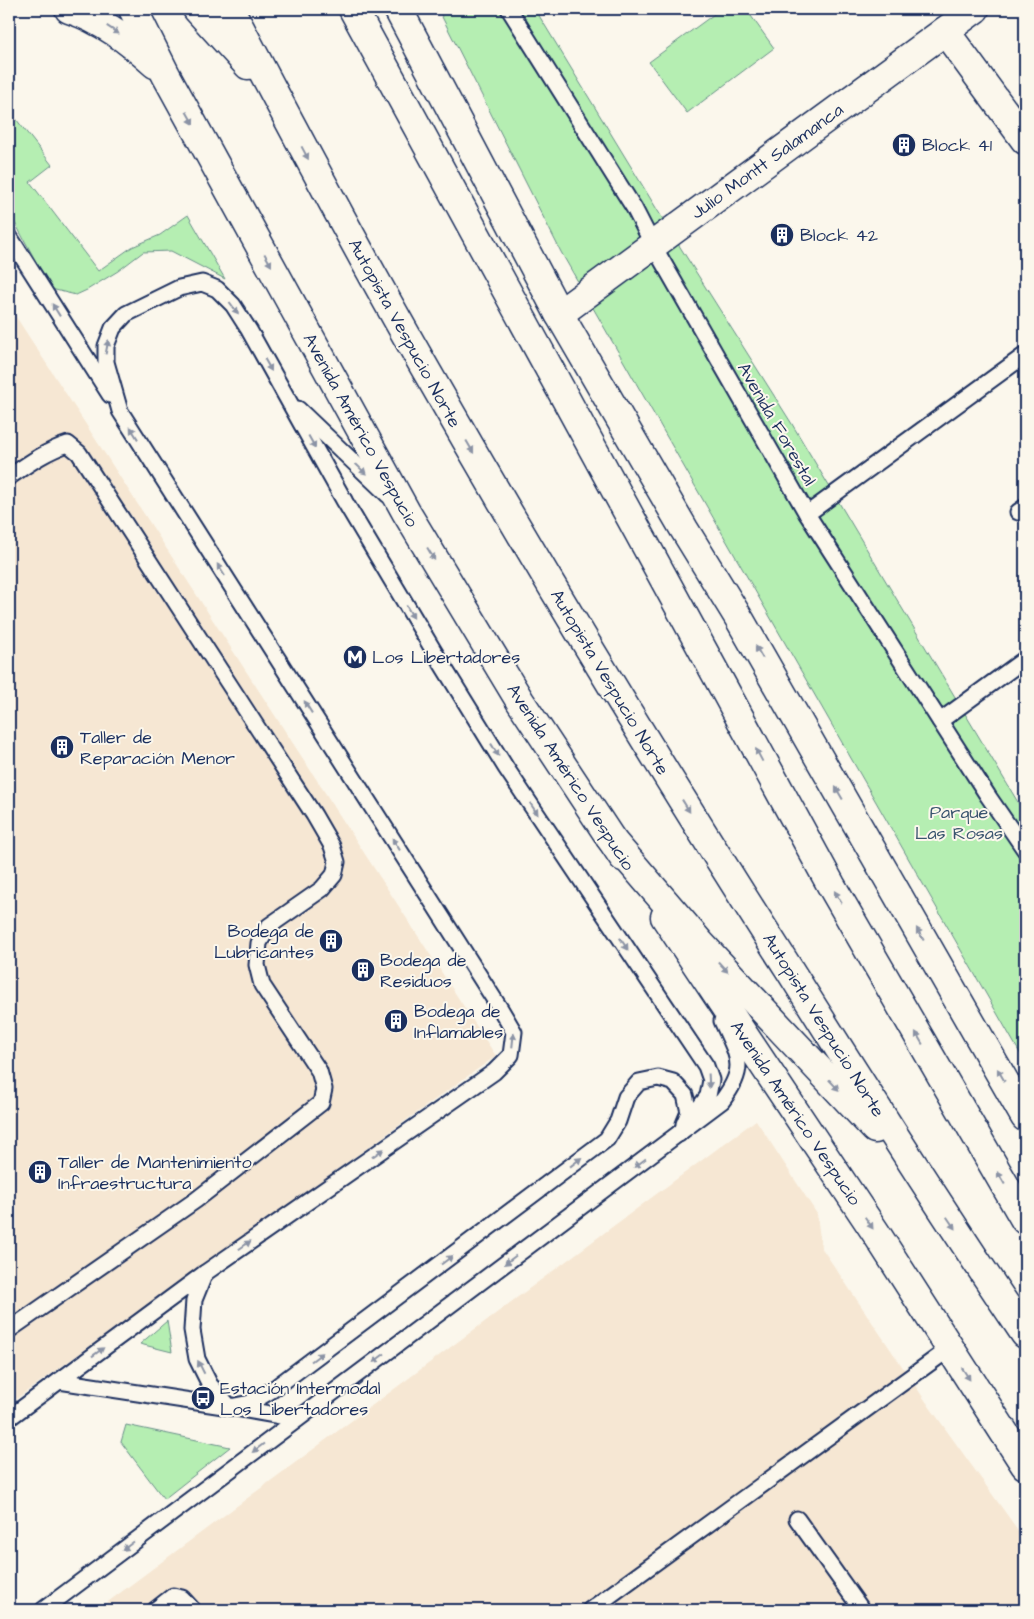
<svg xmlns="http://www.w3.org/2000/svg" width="1034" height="1619" viewBox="0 0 1034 1619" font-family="'Architects Daughter',sans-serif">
	<rect width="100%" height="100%" fill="#fbf7ec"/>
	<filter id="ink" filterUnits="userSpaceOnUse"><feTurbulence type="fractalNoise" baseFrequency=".02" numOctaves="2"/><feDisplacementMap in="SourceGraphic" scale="10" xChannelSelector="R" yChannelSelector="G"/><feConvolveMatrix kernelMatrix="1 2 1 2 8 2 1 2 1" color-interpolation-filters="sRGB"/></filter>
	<g filter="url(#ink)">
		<g fill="#f6e7d3">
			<path d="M9,306L496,1056L9,1404Z"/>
			<path d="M756,1120L817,1214L821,1247L929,1406L1025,1540V1610H97Z"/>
		</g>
		<g fill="#b5eeb2" stroke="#688e88">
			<path d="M438,9H535L675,239L792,424L1025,814V1062L561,252Z"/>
			<path d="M721,9H746L774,48L687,113L649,62Z"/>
			<path d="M9,110L52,165L30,182L98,271L132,247L160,235L188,215L225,279L171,251L143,252L118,271L87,290L76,295L51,289L9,212Z"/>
			<path d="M167,1321L172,1352L140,1344Z"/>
			<path d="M126,1425L230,1447L164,1499L121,1442Z"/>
		</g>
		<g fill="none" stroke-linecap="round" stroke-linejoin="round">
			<g stroke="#1b2f5e" stroke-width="19">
				<g id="lane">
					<path d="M509,9L634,208L653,245L807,514L988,796L1025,850"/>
					<path d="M9,236L110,395"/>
					<path d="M298,409L388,495"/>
					<path d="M9,477C28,464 46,451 68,444L79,453L314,815L332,846L337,862L334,875L322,889L269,926L259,943L257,965L262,985L319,1071L324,1089L321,1103L196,1200L9,1330"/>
					<path d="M1018,512L1025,507"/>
					<path d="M807,514L1025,355"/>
					<path d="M940,721L1025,659"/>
					<path d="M205,1273L194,1300L192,1330L197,1359L210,1385L230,1407"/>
					<path d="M59,1381L230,1407L297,1419"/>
					<path d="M230,1407L250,1403L272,1390L607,1139L618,1121L626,1097L639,1082L658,1078L673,1082L685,1095L689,1112L684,1124"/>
					<path d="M9,1418L205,1273L494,1072L511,1055L514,1032L501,1010L120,411L106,362V346L113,328L126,314L179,288L202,283L217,289L233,305L249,330L345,502L435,653L506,768L706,1066L711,1080L708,1096L679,1134"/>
					<path d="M797,1519L862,1610"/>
					<path d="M43,1610L722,1101C748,1067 738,1057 722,1021"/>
					<path d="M155,1610L173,1596L182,1598L193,1610"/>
					<path d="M590,1610L949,1349"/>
				</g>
			</g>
			<g stroke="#1b2f5e" stroke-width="31">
				<path id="street" d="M945,31L1025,140"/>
			</g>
			<g stroke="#1b2f5e" stroke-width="31">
				<g id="secondary">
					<path d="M69,9C103,20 129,41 155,64"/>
					<path d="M133,9L166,75L406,512L520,701L623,857"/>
					<path d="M398,9L559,314L684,529L740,620L1025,1117"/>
					<path d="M559,314L975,9"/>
					<path d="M665,917L876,1233L1025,1465"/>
				</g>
			</g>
			<g stroke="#1b2f5e" stroke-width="31">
				<g id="highway">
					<path d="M197,9L248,65"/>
					<path d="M230,9C296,135 363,261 434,384C547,582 666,777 789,969C866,1092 944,1214 1025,1334"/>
					<path d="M353,9L831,885L1025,1220"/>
					<path d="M610,838L701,944L875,1129"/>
				</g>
			</g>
			<use href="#lane" stroke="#fbf7ec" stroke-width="15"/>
			<use href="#street" stroke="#fbf7ec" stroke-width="28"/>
			<use href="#secondary" stroke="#fbf7ec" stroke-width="28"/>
			<use href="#highway" stroke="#fbf7ec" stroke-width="28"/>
		</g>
		<defs><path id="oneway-solid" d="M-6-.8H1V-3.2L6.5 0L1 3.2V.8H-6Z" transform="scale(1.25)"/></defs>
		<g fill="#8b93a5">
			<use href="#oneway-solid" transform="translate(113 30) rotate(33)"/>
			<use href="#oneway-solid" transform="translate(190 118) rotate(61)"/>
			<use href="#oneway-solid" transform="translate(305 153) rotate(62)"/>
			<use href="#oneway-solid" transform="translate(268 260) rotate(61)"/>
			<use href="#oneway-solid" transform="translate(234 308) rotate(53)"/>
			<use href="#oneway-solid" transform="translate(56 310) rotate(-122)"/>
			<use href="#oneway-solid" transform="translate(107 347) rotate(-79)"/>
			<use href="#oneway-solid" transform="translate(268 365) rotate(61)"/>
			<use href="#oneway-solid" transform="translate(134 433) rotate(-122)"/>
			<use href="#oneway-solid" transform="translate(312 442) rotate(61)"/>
			<use href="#oneway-solid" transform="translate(470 447) rotate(60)"/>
			<use href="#oneway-solid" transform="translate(361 469) rotate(44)"/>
			<use href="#oneway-solid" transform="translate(431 554) rotate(59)"/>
			<use href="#oneway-solid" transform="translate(221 570) rotate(-122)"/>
			<use href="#oneway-solid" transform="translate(410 612) rotate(59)"/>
			<use href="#oneway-solid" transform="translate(759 652) rotate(-120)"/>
			<use href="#oneway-solid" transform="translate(308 707) rotate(-122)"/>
			<use href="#oneway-solid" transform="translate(495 750) rotate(58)"/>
			<use href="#oneway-solid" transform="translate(759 755) rotate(-118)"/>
			<use href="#oneway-solid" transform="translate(839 793) rotate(-120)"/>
			<use href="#oneway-solid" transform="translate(686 806) rotate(58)"/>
			<use href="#oneway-solid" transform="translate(534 809) rotate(56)"/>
			<use href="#oneway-solid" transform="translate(396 844) rotate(-122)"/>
			<use href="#oneway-solid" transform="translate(838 897) rotate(-120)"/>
			<use href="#oneway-solid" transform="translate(920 934) rotate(-120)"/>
			<use href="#oneway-solid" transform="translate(624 944) rotate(56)"/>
			<use href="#oneway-solid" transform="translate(723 967) rotate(47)"/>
			<use href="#oneway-solid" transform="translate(919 1038) rotate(-120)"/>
			<use href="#oneway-solid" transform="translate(513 1040) rotate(-84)"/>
			<use href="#oneway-solid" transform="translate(1001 1075) rotate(-120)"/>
			<use href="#oneway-solid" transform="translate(709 1081) rotate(87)"/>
			<use href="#oneway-solid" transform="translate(834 1085) rotate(47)"/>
			<use href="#oneway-solid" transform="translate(378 1153) rotate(-35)"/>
			<use href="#oneway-solid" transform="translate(576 1162) rotate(-38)"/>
			<use href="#oneway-solid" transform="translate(640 1163) rotate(143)"/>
			<use href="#oneway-solid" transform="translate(1001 1178) rotate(-120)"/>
			<use href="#oneway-solid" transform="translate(869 1223) rotate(56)"/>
			<use href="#oneway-solid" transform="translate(951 1223) rotate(56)"/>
			<use href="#oneway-solid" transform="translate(245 1245) rotate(-35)"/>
			<use href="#oneway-solid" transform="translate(447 1260) rotate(-37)"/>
			<use href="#oneway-solid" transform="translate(510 1260) rotate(143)"/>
			<use href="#oneway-solid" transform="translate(98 1352) rotate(-36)"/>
			<use href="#oneway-solid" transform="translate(317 1357) rotate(-37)"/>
			<use href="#oneway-solid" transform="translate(379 1358) rotate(143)"/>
			<use href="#oneway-solid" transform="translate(201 1367) rotate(-117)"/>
			<use href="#oneway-solid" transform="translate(966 1374) rotate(57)"/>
			<use href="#oneway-solid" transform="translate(258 1448) rotate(143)"/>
			<use href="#oneway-solid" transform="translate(128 1546) rotate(143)"/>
		</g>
	</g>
	<defs>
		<g id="building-disc" transform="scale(1.25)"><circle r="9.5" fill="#1b2f5e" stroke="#fbf7ec"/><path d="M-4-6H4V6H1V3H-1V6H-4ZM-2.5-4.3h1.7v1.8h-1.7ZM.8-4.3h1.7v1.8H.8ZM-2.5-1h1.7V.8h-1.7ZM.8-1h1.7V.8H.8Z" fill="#fff"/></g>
		<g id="metro-disc" transform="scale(1.25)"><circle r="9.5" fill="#1b2f5e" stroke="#fbf7ec"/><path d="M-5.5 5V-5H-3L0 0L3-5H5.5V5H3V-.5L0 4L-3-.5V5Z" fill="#fff"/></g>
		<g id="bus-disc" transform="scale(1.25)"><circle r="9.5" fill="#1b2f5e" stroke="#fbf7ec"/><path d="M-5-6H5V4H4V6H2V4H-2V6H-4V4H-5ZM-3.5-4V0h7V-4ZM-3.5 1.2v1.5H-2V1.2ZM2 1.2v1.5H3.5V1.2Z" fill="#fff"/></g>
	</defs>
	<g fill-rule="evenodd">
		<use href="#building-disc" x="904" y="145"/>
		<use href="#building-disc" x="782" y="235"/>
		<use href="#metro-disc" x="355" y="657"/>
		<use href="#building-disc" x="62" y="747"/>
		<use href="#building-disc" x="331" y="941"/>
		<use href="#building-disc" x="363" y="970"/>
		<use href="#building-disc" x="396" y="1021"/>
		<use href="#building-disc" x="40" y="1172"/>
		<use href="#bus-disc" x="203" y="1398"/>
	</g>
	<g text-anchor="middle" stroke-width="4" stroke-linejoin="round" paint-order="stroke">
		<g font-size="18" fill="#1b2f5e" stroke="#fbf7ec" text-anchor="start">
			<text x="922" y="151">Block 41</text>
			<text x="800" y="241">Block 42</text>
			<text x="372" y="663">Los Libertadores</text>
			<text x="80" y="743">Taller de<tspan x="80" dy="21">Reparación Menor</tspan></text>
			<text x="314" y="937" text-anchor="end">Bodega de<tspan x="314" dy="21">Lubricantes</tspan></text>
			<text x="380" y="966">Bodega de<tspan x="380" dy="21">Residuos</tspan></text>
			<text x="414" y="1017">Bodega de<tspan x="414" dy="21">Inflamables</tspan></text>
			<text x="58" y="1168">Taller de Mantenimiento<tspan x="58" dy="21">Infraestructura</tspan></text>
			<text x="220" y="1394">Estación Intermodal<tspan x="220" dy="21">Los Libertadores</tspan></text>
		</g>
		<g font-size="18" fill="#1b2f5e" stroke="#fbf7ec">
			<text transform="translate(767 161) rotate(-36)" y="6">Julio Montt Salamanca</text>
			<text transform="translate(405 333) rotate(61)" y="6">Autopista Vespucio Norte</text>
			<text transform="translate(777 424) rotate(60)" y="6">Avenida Forestal</text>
			<text transform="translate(361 430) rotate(61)" y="6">Avenida Américo Vespucio</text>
			<text transform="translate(610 682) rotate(59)" y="6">Autopista Vespucio Norte</text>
			<text transform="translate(571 777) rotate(57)" y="6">Avenida Américo Vespucio</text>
			<text transform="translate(824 1025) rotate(58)" y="6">Autopista Vespucio Norte</text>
			<text transform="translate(796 1113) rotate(56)" y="6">Avenida Américo Vespucio</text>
		</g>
		<g font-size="18" fill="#3a556f" stroke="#fbf7ec">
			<text x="959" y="818">Parque<tspan x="959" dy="21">Las Rosas</tspan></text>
		</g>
	</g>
	<rect width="1034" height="1619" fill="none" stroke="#fbf7ec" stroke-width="30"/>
	<rect x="15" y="15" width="1004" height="1589" fill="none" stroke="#1b2f5e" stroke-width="2" filter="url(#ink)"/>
</svg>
